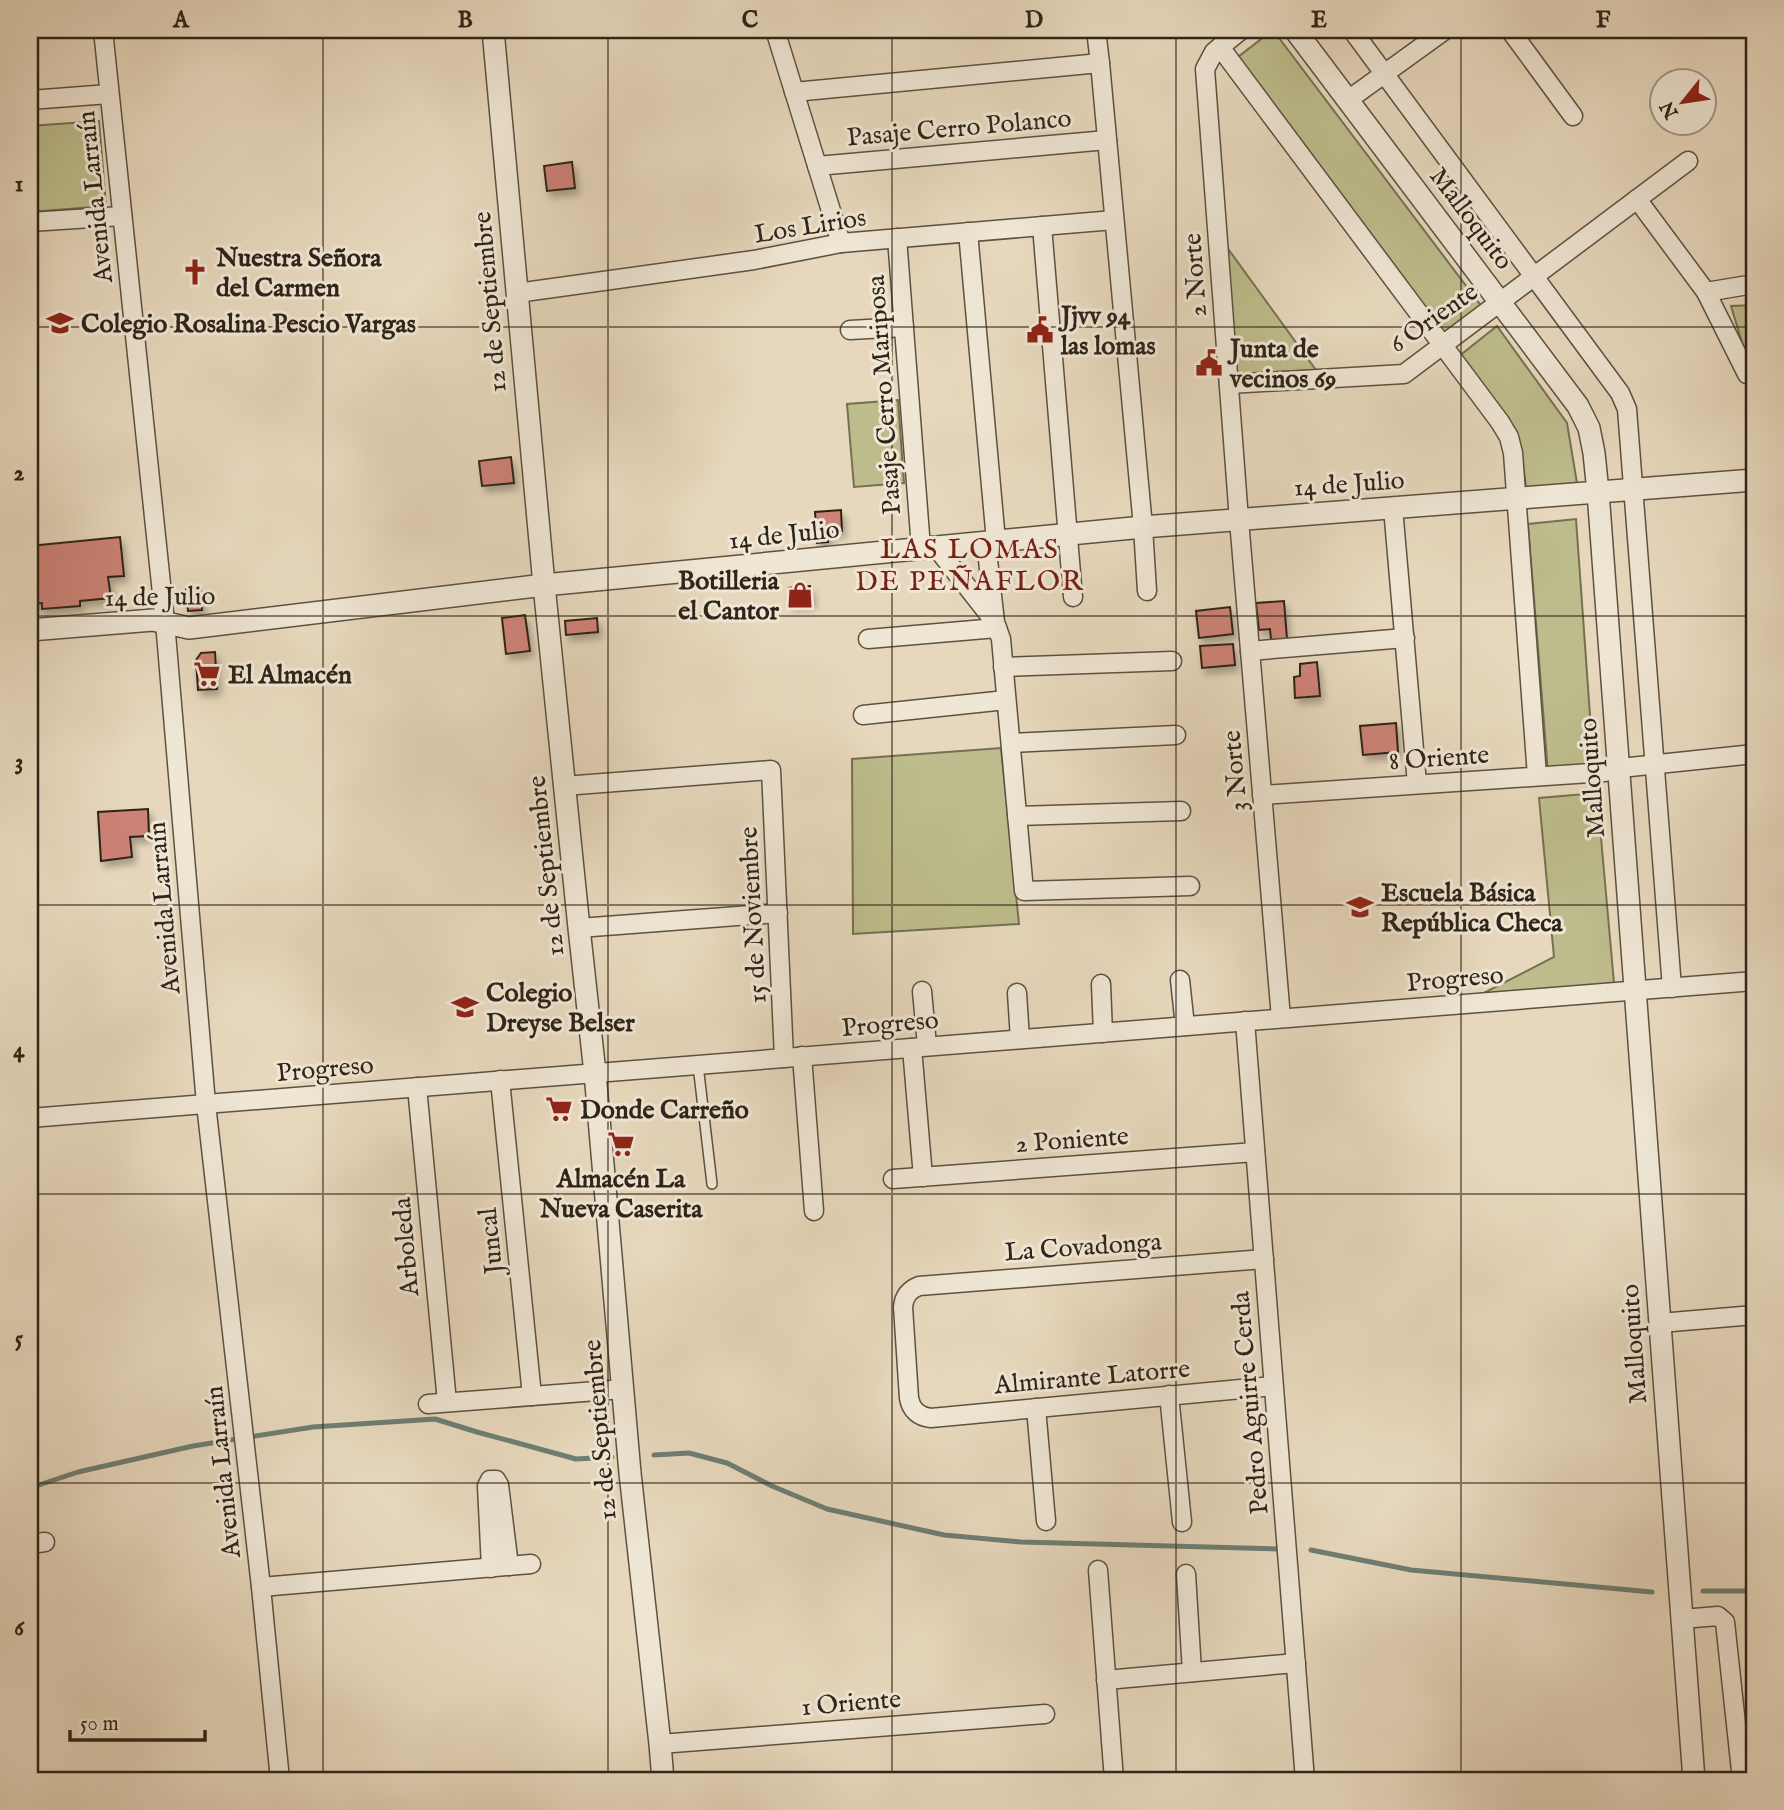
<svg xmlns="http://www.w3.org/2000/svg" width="1784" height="1810" viewBox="0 0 1784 1810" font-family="'IM FELL English',serif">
	<defs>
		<filter id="shadow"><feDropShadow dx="3.5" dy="6" stdDeviation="3.5" flood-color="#0004"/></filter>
	</defs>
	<rect width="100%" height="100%" fill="#e7d8bd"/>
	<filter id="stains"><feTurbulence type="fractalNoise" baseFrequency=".00286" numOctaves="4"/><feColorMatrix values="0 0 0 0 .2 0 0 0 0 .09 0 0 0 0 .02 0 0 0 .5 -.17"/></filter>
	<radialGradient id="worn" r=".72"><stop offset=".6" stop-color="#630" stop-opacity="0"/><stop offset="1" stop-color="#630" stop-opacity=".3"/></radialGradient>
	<g fill="#bdbc8c" stroke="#767052" stroke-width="2">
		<path d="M1273,30L1482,307L1444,337L1234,60Z"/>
		<path d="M99,121L106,206L30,212V126Z"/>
		<path d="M1226,246L1316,370L1232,374Z"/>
		<path d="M1754,305V369H1750L1731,306Z"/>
		<path d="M1497,326L1567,423L1578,489L1527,494L1520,444L1458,357Z"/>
		<path d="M898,400L904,483L854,487L847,404Z"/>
		<path d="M1576,519L1594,771L1548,773L1528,524Z"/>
		<path d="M1001,748L1019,924L853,934L852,759Z"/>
		<path d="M1597,793L1614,983L1478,996L1554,957L1539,798Z"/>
	</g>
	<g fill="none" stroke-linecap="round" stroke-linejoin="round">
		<g stroke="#6d7e74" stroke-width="5">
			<path d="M654,1455L689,1453L727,1463L772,1486L827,1509L944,1535L1021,1542L1278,1549"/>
			<path d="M30,1488L78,1472L193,1446L313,1427L435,1419L477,1432L576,1459L612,1457"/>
			<path d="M1311,1550L1411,1570L1652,1592"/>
			<path d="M1703,1591H1754"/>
		</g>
	</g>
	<g fill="#cc8276" stroke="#2f2419" stroke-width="2" filter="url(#shadow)">
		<path d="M572,162L575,188L547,191L544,166Z"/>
		<path d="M511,457L514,483L482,486L479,461Z"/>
		<path d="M841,510L842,531L828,532V542L817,543L815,512Z"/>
		<path d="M120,537L124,576L108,577L111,598L80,601V606L42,609V603L30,604V546Z"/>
		<path d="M810,586L812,602L790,604L788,588Z"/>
		<path d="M186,589H201L202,610L188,611Z"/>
		<path d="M1284,601L1287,639L1271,640L1270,629L1259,630L1256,603Z"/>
		<path d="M1230,607L1233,634L1199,638L1196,611Z"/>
		<path d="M525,615L530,651L506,654L502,618Z"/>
		<path d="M597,618L598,632L566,635L565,621Z"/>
		<path d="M1233,644L1235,665L1202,668L1200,646Z"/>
		<path d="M215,652L217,689L198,690L196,660L201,653Z"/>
		<path d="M1317,662L1320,696L1295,698L1294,677L1300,676V664Z"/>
		<path d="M1396,723L1398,752L1363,755L1360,726Z"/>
		<path d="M148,809L149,836L130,837L132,857L101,861L98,812Z"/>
	</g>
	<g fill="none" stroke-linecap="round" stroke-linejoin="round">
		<g stroke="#5d5142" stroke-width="12">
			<path id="service" d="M698,1065L712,1184"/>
		</g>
		<g stroke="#5d5142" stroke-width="21">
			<g id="minor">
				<path d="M103,30L165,622L206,1104L261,1587L280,1780"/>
				<path d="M775,30L841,243"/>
				<path d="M1096,30L1100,63L1143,527L1147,591"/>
				<path d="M1241,30L1214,52L1205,69L1239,520L1281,1018"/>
				<path d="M1352,30L1620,393L1627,409L1672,988"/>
				<path d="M1510,30L1573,116"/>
				<path d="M1220,47L1500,422L1509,437L1513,453L1537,776"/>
				<path d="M794,92L1100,63"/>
				<path d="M30,100L109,94"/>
				<path d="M1348,100L1445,30"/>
				<path d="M817,166L1107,140"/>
				<path d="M1637,199L1706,292L1747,374H1754"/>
				<path d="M30,222L122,216"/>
				<path d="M1042,226L1073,597"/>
				<path d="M968,232L996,541"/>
				<path d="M897,238L921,548"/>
				<path d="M1706,292L1754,284"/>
				<path d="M517,293L754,260L841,243L1114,220"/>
				<path d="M850,330L904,327"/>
				<path d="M1229,384L1404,374L1688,161"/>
				<path d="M1393,508L1417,784"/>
				<path d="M986,542L995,622L1001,639L1024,891L1190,886"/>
				<path d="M936,547L994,621"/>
				<path d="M868,639L997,628"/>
				<path d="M1250,651L1405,638"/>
				<path d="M1003,667L1172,661"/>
				<path d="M863,715L1006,700"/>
				<path d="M1011,743L1176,735"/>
				<path d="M564,786L771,770L784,1058"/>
				<path d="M1262,795L1605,772L1630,767L1754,754"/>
				<path d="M1017,816L1181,811"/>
				<path d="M579,928L778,913"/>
				<path d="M1180,980L1185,1026"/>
				<path d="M1101,984L1103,1033"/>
				<path d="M922,991L927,1046"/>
				<path d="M1017,993L1020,1039"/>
				<path d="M1245,1021L1305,1780"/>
				<path d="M912,1048L923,1177"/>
				<path d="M802,1056L814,1211"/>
				<path d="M500,1080L532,1396"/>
				<path d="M417,1087L447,1402"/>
				<path d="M30,1118L1754,981"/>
				<path d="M893,1179L1255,1152"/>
				<path d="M1264,1259L919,1286C909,1290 904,1296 903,1307L909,1398C911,1410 919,1417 931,1418L1273,1386"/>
				<path d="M1660,1323L1754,1315"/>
				<path d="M1169,1395L1182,1522"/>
				<path d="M428,1404L623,1389"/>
				<path d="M1036,1408L1046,1521"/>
				<path d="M30,1544L45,1542"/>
				<path d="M491,1568L487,1486L490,1480H496L499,1485L509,1566"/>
				<path d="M1098,1570L1114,1780"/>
				<path d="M1186,1574L1192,1672"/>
				<path d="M261,1587L531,1564"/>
				<path d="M1682,1619L1718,1616L1725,1622L1742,1780"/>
				<path d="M1106,1680L1296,1663"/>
				<path d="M660,1744L1045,1714"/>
			</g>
		</g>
		<g stroke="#5d5142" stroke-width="24">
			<g id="tertiary">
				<path d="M493,30L544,585L579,928L595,1073L630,1473L660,1744L663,1780"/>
				<path d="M1295,30L1578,406L1589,428L1594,453L1598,492L1694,1780"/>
				<path d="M30,630L153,620L189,628L544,585L1143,527L1754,480"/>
			</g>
		</g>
		<use href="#service" stroke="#efe6d4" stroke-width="9"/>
		<use href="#minor" stroke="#efe6d4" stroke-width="18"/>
		<use href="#tertiary" stroke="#efe6d4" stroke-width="21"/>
	</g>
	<path fill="none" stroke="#2f2419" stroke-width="2" stroke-opacity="0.55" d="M323,30V1780M608,30V1780M892,30V1780M1176,30V1780M1461,30V1780M30,327H1754M30,616H1754M30,905H1754M30,1194H1754M30,1483H1754"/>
	<defs>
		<g id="church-bare" transform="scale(2.1)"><path d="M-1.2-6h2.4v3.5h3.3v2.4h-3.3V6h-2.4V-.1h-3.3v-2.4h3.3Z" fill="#8f2418" stroke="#efe6d4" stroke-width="2.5" paint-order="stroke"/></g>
		<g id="school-bare" transform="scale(2.1)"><path d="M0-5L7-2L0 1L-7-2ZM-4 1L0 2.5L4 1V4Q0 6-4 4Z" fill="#8f2418" stroke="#efe6d4" stroke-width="2.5" paint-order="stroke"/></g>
		<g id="civic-bare" transform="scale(2.1)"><path d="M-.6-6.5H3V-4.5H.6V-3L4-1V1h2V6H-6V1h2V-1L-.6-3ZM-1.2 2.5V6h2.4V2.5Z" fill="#8f2418" stroke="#efe6d4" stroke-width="2.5" paint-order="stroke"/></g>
		<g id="shop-bare" transform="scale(2.1)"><path d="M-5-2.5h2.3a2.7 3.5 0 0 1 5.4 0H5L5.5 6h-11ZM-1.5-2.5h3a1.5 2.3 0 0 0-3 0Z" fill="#8f2418" stroke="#efe6d4" stroke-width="2.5" paint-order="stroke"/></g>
		<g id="supermarket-bare" transform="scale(2.1)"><path d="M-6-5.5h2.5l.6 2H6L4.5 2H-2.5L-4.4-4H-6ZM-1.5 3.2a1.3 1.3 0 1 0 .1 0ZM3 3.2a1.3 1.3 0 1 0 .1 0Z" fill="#8f2418" stroke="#efe6d4" stroke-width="2.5" paint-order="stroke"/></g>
	</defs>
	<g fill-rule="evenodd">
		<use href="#church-bare" x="195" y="272"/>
		<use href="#school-bare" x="60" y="323"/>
		<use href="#civic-bare" x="1040" y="330"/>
		<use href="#civic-bare" x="1209" y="363"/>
		<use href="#shop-bare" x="800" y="595"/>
		<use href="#supermarket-bare" x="207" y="674"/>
		<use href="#school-bare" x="1360" y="907"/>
		<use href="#school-bare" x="465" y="1007"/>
		<use href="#supermarket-bare" x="559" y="1109"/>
		<use href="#supermarket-bare" x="621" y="1144"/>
	</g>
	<g text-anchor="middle" stroke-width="6" stroke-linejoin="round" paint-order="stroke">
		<g font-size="26" fill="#2f2419" stroke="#efe6d4">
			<text transform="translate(959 127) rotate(-5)" y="9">Pasaje Cerro Polanco</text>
			<text transform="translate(94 197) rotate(-96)" y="9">Avenida Larraín</text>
			<text transform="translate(1472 218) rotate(53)" y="9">Malloquito</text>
			<text transform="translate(810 225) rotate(-9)" y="9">Los Lirios</text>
			<text transform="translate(1194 275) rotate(-94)" y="9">2 Norte</text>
			<text transform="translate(489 302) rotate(-95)" y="9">12 de Septiembre</text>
			<text transform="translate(1433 317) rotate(-35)" y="9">6 Oriente</text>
			<text transform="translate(883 395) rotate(-94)" y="9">Pasaje Cerro Mariposa</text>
			<text transform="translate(1349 483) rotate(-4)" y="9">14 de Julio</text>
			<text transform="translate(784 534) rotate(-6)" y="9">14 de Julio</text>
			<text transform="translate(160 596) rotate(-1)" y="9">14 de Julio</text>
			<text transform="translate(1439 757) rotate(-4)" y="9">8 Oriente</text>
			<text transform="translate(1234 771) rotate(-95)" y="9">3 Norte</text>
			<text transform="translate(1591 778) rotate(-94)" y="9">Malloquito</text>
			<text transform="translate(545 866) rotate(-96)" y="9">12 de Septiembre</text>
			<text transform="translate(163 908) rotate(-95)" y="9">Avenida Larraín</text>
			<text transform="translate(752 915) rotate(-93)" y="9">15 de Noviembre</text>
			<text transform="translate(1455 978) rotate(-5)" y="9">Progreso</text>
			<text transform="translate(890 1023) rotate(-5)" y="9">Progreso</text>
			<text transform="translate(325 1068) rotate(-5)" y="9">Progreso</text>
			<text transform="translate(1072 1139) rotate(-4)" y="9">2 Poniente</text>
			<text transform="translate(490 1241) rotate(-96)" y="9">Juncal</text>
			<text transform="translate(1083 1246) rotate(-4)" y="9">La Covadonga</text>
			<text transform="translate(405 1247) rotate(-95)" y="9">Arboleda</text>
			<text transform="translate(1633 1344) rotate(-94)" y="9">Malloquito</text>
			<text transform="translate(1092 1376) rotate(-5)" y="9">Almirante Latorre</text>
			<text transform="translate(1249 1403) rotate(-95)" y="9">Pedro Aguirre Cerda</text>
			<text transform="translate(599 1430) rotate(-95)" y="9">12 de Septiembre</text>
			<text transform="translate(222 1472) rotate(-96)" y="9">Avenida Larraín</text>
			<text transform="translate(851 1702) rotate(-5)" y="9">1 Oriente</text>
		</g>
		<g font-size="26" font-weight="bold" fill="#2f2419" stroke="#efe6d4" text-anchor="start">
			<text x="216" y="266">Nuestra Señora<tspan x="216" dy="30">del Carmen</tspan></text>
			<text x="1061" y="324">Jjvv 94<tspan x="1061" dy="30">las lomas</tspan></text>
			<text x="81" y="332">Colegio Rosalina Pescio Vargas</text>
			<text x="1230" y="357">Junta de<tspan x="1230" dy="30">vecinos 69</tspan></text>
			<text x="779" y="589" text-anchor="end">Botilleria<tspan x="779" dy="30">el Cantor</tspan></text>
			<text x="228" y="683">El Almacén</text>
			<text x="1381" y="901">Escuela Básica<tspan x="1381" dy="30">República Checa</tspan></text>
			<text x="486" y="1001">Colegio<tspan x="486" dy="30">Dreyse Belser</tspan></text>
			<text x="580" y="1118">Donde Carreño</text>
			<text x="621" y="1187" text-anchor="middle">Almacén La<tspan x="621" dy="30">Nueva Caserita</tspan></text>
		</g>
		<g font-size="28" letter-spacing="2" fill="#7a1f14" stroke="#efe6d4">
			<text x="970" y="558">LAS LOMAS<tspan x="970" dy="32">DE PEÑAFLOR</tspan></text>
		</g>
	</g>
	<rect width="1784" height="1810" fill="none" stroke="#e7d8bd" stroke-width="77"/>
	<g transform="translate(1683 102) rotate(240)"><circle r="33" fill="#efe6d4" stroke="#a29889" stroke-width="2"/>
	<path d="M0-5L12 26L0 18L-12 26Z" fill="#8f2418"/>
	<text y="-10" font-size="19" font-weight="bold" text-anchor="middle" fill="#2f2419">N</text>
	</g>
	<path d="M70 1730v10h135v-10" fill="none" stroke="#2f2419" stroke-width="3.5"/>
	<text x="80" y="1730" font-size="21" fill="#2f2419" stroke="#efe6d4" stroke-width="5" paint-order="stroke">50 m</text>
	<rect x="38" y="38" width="1708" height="1734" fill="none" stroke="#2f2419" stroke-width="2.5"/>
	<g font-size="23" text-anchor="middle" font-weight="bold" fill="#2f2419">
		<text x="181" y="27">A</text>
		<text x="465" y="27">B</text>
		<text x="750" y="27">C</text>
		<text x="1034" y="27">D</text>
		<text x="1319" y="27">E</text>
		<text x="1603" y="27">F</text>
		<text x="19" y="191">1</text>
		<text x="19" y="480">2</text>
		<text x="19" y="769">3</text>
		<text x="19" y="1057">4</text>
		<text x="19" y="1346">5</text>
		<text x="19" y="1635">6</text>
	</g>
	<rect width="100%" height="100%" filter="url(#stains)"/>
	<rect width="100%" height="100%" fill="url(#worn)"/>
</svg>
